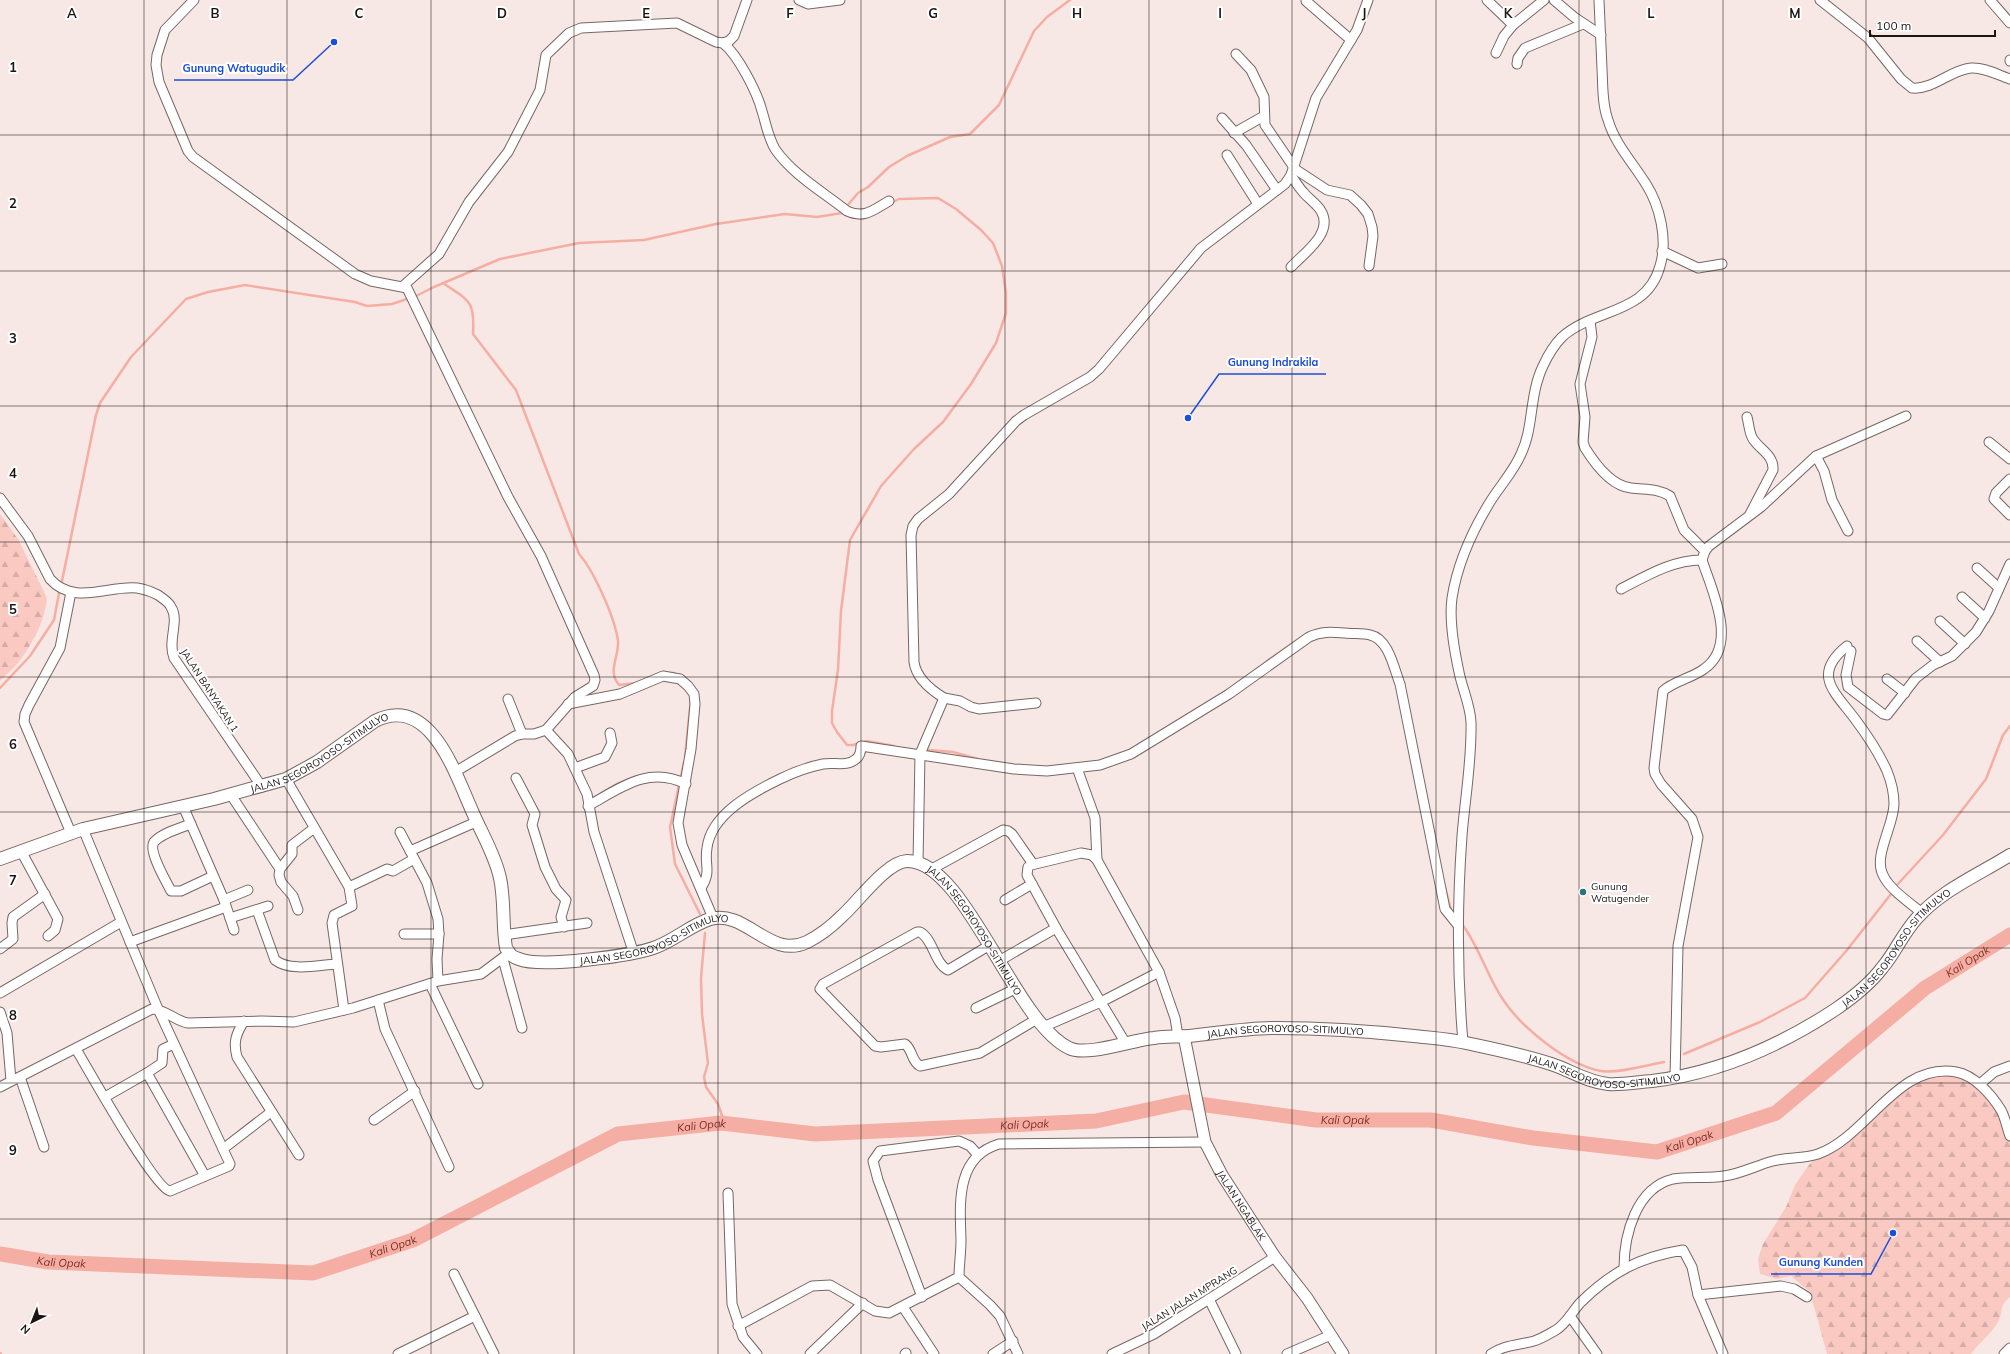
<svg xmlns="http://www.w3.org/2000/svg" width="2010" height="1354" viewBox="0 0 2010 1354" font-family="Mulish,sans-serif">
	<defs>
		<pattern id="forest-firs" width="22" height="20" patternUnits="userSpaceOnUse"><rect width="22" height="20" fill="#facac2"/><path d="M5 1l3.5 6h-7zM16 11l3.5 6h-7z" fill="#d6ada6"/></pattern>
	</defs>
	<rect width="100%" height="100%" fill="#f8e8e5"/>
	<g fill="url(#forest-firs)">
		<path d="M0,514L18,539L47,598C45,621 32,645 18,663C12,670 5,675 0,681Z"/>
		<path d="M1928,1073L1962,1074L2001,1111L2010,1137V1297C1998,1307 2004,1311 1998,1322C1991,1334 1979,1343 1971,1354H1827L1810,1292L1791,1276L1777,1279L1760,1274L1758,1259L1763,1244L1786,1207L1795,1185L1808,1166L1819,1154L1891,1096Z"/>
	</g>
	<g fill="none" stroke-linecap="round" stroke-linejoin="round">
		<g stroke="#f4aea3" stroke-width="2.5">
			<path d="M891,203L899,199L938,198L956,209L981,230L993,243L1002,266L1006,293V313L996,343L971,384L943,422L914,449L881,486L850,540L841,611L838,670L832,711V723L837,732L847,745H853L867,741L894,746"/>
			<path d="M847,206L858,193L868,187L889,167L907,156L950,137L970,134L999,105L1034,31L1047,17L1070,0"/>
			<path d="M443,283C469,301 475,300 473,334L516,390L579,554C594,571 615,618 618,641C619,658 607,671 619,685L636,683"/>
			<path d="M62,581L96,415L100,403L131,357L186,299L208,292L245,285L355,302L367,306L392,304L416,296L434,287L500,259L579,243L644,240L716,224L785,214L817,217L842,213L851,217L863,219L866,217"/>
			<path d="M1346,629L1362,630"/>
			<path d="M1267,661L1299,639"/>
			<path d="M668,673H674L688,681"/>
			<path d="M0,688L30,656L54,620L59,593"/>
			<path d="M928,750L953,752L978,759"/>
			<path d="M685,757L691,698"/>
			<path d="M684,762L670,827L675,864L700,914"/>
			<path d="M1897,885L1943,835L1986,779L2003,735L2010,726"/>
			<path d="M1445,887L1451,910"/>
			<path d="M1462,924C1480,948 1487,977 1504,1001C1523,1029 1568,1065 1601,1071C1616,1074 1648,1065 1664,1062"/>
			<path d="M705,933L701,978L702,1014L708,1063L704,1077L706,1087L718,1104L725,1124"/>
			<path d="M1684,1054L1760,1022L1805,998L1847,950L1891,894"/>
			<path d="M0,1353L1,1354"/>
		</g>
		<path stroke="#f4aea3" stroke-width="15" id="s1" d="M0,1254L48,1262L313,1273L413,1240L618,1134L721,1123L815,1134L1096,1121L1184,1102L1316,1120H1431L1533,1138L1657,1152L1776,1113L1925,988L2010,935"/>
		<g stroke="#766866" stroke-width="11">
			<g id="minor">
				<path d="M194,0L165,30L157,55L156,65L159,82L188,151L193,157L355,274L371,281L407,288L508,497L541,556L594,675L595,680L593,686L575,697L546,730L534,734H522L515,736L455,772"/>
				<path d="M799,0L808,4L840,0"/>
				<path d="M1487,0L1513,25"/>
				<path d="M1554,0L1574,17L1601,35"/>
				<path d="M1820,0L1868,38L1901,79L1912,88C1933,90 1950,70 1971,68C1984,67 1998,75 2010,79"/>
				<path d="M1990,0L2010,23"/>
				<path d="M1306,1L1351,40"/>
				<path d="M723,43C738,55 757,92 762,111C766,124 768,137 775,149C792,174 823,192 847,211C865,219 873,210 889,201"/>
				<path d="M1496,53L1504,36L1513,25L1544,0"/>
				<path d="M1236,54L1251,70L1264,97L1265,125L1295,169L1327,190L1350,195L1361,205L1368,214L1372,227L1373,236L1369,266"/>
				<path d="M2010,60V61"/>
				<path d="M1517,64L1518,58L1525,48L1583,24"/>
				<path d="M1222,118L1246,145L1277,190"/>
				<path d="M1234,133L1264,116"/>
				<path d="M1227,155L1258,204"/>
				<path d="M1662,251L1698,268L1722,264"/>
				<path d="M1291,267C1304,253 1334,233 1321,211C1317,204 1309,199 1304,193C1299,188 1295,181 1291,175"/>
				<path d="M403,286L439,254L469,202L508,152L540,90L546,55L569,33L581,28L677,23L716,42L723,43L729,41L734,36L747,0"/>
				<path d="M1590,321L1592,337L1580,384L1585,417L1583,442L1585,448C1595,464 1611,486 1631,488C1646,490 1657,488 1670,496L1684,530L1705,551"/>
				<path d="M1747,417C1749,424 1749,433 1753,439C1760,450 1774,455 1773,470L1750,514"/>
				<path d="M1989,442L2010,459"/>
				<path d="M1816,456L1824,471L1832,500L1848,531"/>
				<path d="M2010,479L1996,493L1994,499L2010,515"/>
				<path d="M0,498L28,536L50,579C74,606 108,585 137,588C144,589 152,592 158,595C162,598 169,602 171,607C180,621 167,641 174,658L262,787"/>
				<path d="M1977,568L1999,588"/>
				<path d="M1621,589C1646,576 1672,560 1702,560"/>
				<path d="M1962,597L1985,618"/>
				<path d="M1940,621L1965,644"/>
				<path d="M1917,641L1940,662"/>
				<path d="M1847,646C1811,675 1835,692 1855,719C1867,735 1879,753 1887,771C1891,781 1894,793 1894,804C1894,825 1873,856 1883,875C1890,890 1909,902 1922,913"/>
				<path d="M1851,651L1846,675L1848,687L1883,714L1887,715L1916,678L1933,665L1952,656L1976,632L1989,611L2010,564"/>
				<path d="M1887,679L1905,693"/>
				<path d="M944,698L960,701L971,707L979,709L1036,703"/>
				<path d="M508,699L522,734"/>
				<path d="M568,704L620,694L663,676L680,679L688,686L694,694L695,704L691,749L678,823L682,845L713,918"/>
				<path d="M546,730L568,754L587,794L594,832L634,954"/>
				<path d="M575,768L605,757L612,743L610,733"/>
				<path d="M1077,768L1095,818L1097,860"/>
				<path d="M516,778L535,814L532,825L545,867L556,889L566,900L561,917L564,927"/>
				<path d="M286,779L349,887L352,906L334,915L332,923L344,1010"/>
				<path d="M231,795L280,869"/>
				<path d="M183,806L224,900L234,930"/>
				<path d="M588,806C620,788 649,765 686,784"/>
				<path d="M191,824C180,828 162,833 154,842C148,851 166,881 171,891H181L213,876"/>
				<path d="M400,832L427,883L438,919L439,934L437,959L438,981"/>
				<path d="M71,833L24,722L25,714L29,705L60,648L71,592"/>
				<path d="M21,851L58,919L55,930L48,936"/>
				<path d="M410,851L476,822"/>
				<path d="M918,863L920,754L944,698C931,690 916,677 914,662L911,535L913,526L918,519L949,494L1016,421L1024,415L1090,377L1099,369L1201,248L1285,184L1291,175L1316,98L1357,30L1368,0"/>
				<path d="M930,870L1003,830L1008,831L1012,834L1033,864"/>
				<path d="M349,887L387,869L393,871L414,859"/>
				<path d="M701,888C712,871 704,866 707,848C711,814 753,792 780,779C794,772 808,767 823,764C834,762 847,767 856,759C860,756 861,751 861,746L1014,769L1047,771L1100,765L1131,754L1229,694L1309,637C1321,631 1332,632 1345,633C1353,634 1363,633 1370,635C1389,639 1394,669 1400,684L1445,909L1457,924"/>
				<path d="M224,900L248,890"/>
				<path d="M1005,900L1032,884"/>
				<path d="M257,910L275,960C291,972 318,965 337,964"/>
				<path d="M298,910L293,896L281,882L279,875L280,869L292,854V845L313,829"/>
				<path d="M230,918L268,906"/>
				<path d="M404,934H439"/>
				<path d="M504,935L587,923"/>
				<path d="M130,942L226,907"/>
				<path d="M990,945L948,970C934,963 934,940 920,932H917L823,984L820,989L875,1046L881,1047L905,1044C913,1050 911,1061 920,1066L980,1053L1037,1019"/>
				<path d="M0,949L13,939L12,923L13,917L45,894"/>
				<path d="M503,959L522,1028"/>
				<path d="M999,961L1056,928"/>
				<path d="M430,984L478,1084"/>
				<path d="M0,993L121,922"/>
				<path d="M378,1000L385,1029L449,1167"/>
				<path d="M976,1008L1017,988"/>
				<path d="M0,1012L7,1033L11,1081"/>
				<path d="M244,1021C236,1034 233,1042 237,1057L299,1155"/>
				<path d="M1043,1027L1101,1002L1159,972"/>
				<path d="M1125,1042L1056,928L1027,875L1028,867L1031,865L1081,853L1092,855L1097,860L1159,972L1175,1018L1178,1036"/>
				<path d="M1463,1042C1457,973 1457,905 1462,836C1465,798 1472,760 1471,722C1470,704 1462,688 1459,672C1454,649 1449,620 1452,598C1457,566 1471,534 1487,507C1497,489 1513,473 1521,454C1534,427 1529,395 1543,366C1548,355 1554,345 1562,337C1594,308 1647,315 1660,266C1668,240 1660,206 1646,184C1633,163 1615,144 1608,120C1602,104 1603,86 1602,69C1601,46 1600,23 1599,0"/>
				<path d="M174,1044L163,1049L162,1063L147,1073L205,1176"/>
				<path d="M76,1049C88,1069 155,1189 170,1191L229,1166L230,1164L223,1149L158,1009L83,829"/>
				<path d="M20,1077L44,1147"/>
				<path d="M1675,1078L1678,946L1698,837L1692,819L1661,784L1655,774L1654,768L1663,691C1674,681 1692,678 1704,669C1739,645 1712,591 1702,560L1705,551L1709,546L1761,507L1816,456L1906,416"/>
				<path d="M1980,1084L1994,1072L2010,1066"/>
				<path d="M0,1087L152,1009C165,1009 175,1021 188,1023L262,1021L294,1022L353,1008L438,981L481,974L509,953"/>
				<path d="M105,1097L147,1073"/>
				<path d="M374,1120L415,1091"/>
				<path d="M223,1149L271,1112"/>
				<path d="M728,1193L732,1304L743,1337L757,1354"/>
				<path d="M1624,1268C1624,1235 1636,1188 1673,1179C1689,1176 1708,1179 1724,1176C1741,1174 1757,1165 1773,1161C1788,1157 1803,1159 1818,1154C1868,1136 1897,1062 1956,1072C1974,1075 1991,1094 2001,1110C2005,1117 2007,1128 2010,1136"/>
				<path d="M454,1274L494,1354"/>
				<path d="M1698,1295L1781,1286L1794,1289L1807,1297"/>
				<path d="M922,1297L878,1180L873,1161L880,1151L959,1141L970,1146L978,1155"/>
				<path d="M1209,1299L1236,1354"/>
				<path d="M903,1307L934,1354"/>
				<path d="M1570,1316L1597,1354"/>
				<path d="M738,1326L812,1286L830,1285L875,1311L889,1313L959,1277"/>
				<path d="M398,1354L475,1316"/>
				<path d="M810,1354L863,1303"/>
				<path d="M905,1354L906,1353"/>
				<path d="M993,1354L1013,1341"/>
				<path d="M1018,1354L1000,1316L990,1305L959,1277C959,1265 961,1253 961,1240C960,1204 955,1157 999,1144L1205,1142"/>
				<path d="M1112,1354L1154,1334L1275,1257"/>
				<path d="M1287,1354L1331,1335"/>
				<path d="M1491,1354C1504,1345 1519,1345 1534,1341C1541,1339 1549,1334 1556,1330C1566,1324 1572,1312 1580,1303C1611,1272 1640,1257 1683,1250L1692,1267L1698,1295L1723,1354"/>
				<path d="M2004,1354L2010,1348"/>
			</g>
		</g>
		<g stroke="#766866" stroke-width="13">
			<g id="tertiary">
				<path id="s2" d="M1184,1036L1205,1142L1222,1175L1275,1257L1307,1298L1343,1354"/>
			</g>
		</g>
		<g stroke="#766866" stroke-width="14">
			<g id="secondary">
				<path id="s3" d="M0,859L83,829L214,799L286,779L317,762L375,721C431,693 456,776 473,813C482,834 495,855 500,878C505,901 502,924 506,948C511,955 510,956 519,959C540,968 633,956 656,947C675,940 691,925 710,919C746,909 770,960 807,942C819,936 832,926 842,916C858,902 886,862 907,861C965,860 1014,1022 1069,1048C1086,1057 1132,1040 1154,1038C1165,1036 1177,1037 1189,1036C1218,1033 1246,1028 1275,1028C1322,1028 1368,1031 1414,1036C1432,1038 1449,1039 1466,1043C1494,1049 1524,1055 1551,1064C1570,1070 1587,1082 1608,1084C1622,1085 1637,1082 1652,1081C1719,1073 1780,1046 1836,1009C1852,998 1870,984 1882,968C1895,953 1903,933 1917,918C1942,890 1978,875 2010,855"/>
			</g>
		</g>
		<use href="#minor" stroke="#fff" stroke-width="9"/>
		<use href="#tertiary" stroke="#fff" stroke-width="11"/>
		<use href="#secondary" stroke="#fff" stroke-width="12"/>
	</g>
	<path fill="none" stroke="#1b1514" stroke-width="1" stroke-opacity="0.55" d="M144,0V1354M287,0V1354M431,0V1354M574,0V1354M718,0V1354M861,0V1354M1005,0V1354M1149,0V1354M1292,0V1354M1436,0V1354M1579,0V1354M1723,0V1354M1866,0V1354M0,135H2010M0,271H2010M0,406H2010M0,542H2010M0,677H2010M0,812H2010M0,948H2010M0,1083H2010M0,1219H2010"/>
	<circle fill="#2b737e" stroke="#fff" stroke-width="1.5" cx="1583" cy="892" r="4"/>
	<g text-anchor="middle" stroke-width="4" stroke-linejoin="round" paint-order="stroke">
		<g font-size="10" fill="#1b1514" stroke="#fff">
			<text transform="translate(210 690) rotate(57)" y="4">JALAN BANYAKAN 1</text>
			<text dy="4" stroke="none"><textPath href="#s3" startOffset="339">JALAN SEGOROYOSO-SITIMULYO</textPath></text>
			<text dy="4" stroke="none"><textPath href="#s3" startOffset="1250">JALAN SEGOROYOSO-SITIMULYO</textPath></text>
			<text dy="4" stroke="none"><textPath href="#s3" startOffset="855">JALAN SEGOROYOSO-SITIMULYO</textPath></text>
			<text dy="4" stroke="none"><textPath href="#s3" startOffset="2281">JALAN SEGOROYOSO-SITIMULYO</textPath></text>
			<text dy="4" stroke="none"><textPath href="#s3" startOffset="1621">JALAN SEGOROYOSO-SITIMULYO</textPath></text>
			<text dy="4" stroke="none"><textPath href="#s3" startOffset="1945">JALAN SEGOROYOSO-SITIMULYO</textPath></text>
			<text dy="4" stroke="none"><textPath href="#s2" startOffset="181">JALAN NGABLAK</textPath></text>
			<text transform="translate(1189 1298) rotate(-32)" y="4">JALAN JALAN MPRANG</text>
		</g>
		<g font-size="10" fill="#1b1514" stroke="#fff" text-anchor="start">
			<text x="1591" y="890">Gunung<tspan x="1591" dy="12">Watugender</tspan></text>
		</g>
		<g font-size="11" font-style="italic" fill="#7e2e24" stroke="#fff">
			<text dy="4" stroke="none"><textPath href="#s1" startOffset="2066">Kali Opak</textPath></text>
			<text dy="4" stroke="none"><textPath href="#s1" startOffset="1382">Kali Opak</textPath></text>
			<text dy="4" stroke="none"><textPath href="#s1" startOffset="1058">Kali Opak</textPath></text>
			<text dy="4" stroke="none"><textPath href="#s1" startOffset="734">Kali Opak</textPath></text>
			<text dy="4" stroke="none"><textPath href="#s1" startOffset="1730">Kali Opak</textPath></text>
			<text dy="4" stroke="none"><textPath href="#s1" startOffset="398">Kali Opak</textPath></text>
			<text dy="4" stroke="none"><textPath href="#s1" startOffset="62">Kali Opak</textPath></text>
		</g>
	</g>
	<g font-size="13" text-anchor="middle" font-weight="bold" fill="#1b1514" stroke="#fff" stroke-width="4" stroke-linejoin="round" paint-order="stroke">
		<text x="72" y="18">A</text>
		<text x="215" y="18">B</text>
		<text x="359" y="18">C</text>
		<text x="502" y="18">D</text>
		<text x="646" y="18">E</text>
		<text x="790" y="18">F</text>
		<text x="933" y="18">G</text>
		<text x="1077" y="18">H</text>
		<text x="1220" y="18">I</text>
		<text x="1364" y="18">J</text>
		<text x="1508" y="18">K</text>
		<text x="1651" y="18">L</text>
		<text x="1795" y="18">M</text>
		<text x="13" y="72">1</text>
		<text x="13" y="208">2</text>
		<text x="13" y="343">3</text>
		<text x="13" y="478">4</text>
		<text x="13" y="614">5</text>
		<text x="13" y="749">6</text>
		<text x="13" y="885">7</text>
		<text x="13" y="1020">8</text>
		<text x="13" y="1155">9</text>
	</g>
	<path fill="none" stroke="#1d4ed8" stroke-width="1.5" d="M334 42L293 80H174M1188 418L1219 374H1326M1893 1233L1871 1274H1771"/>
	<g fill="#1d4ed8" stroke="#fff" stroke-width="1.5">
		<circle cx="334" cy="42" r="4"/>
		<circle cx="1188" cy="418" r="4"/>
		<circle cx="1893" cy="1233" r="4"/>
	</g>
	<g font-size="11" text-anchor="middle" font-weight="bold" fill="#1d4ed8" stroke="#fff" stroke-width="4" stroke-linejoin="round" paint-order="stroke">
		<text x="234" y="72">Gunung Watugudik</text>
		<text x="1273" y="366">Gunung Indrakila</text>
		<text x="1821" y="1266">Gunung Kunden</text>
	</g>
	<g transform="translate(32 1322) rotate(223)" stroke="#ffffff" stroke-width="3" paint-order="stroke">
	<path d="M0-3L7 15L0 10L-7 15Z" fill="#1b1514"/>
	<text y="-6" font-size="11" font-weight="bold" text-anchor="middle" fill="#1b1514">N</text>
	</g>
	<path d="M1870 30v6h125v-6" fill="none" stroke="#1b1514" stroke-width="2"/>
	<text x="1876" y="30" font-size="12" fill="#1b1514" stroke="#ffffff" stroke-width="3" paint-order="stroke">100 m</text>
</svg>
